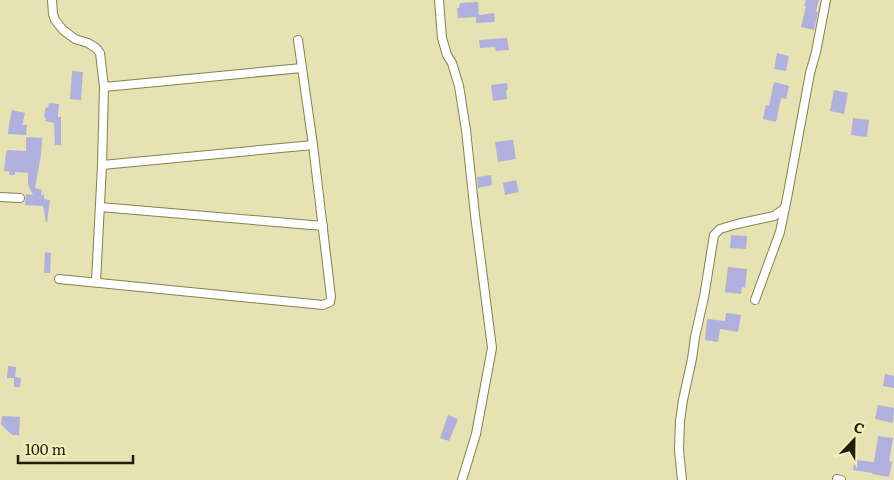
<svg xmlns="http://www.w3.org/2000/svg" width="894" height="480" viewBox="0 0 894 480" font-family="Literata,serif">
	<rect width="100%" height="100%" fill="#e6e2b1"/>
	<g fill="#afb0dd">
		<path d="M806,0H819L816,11L818,12L814,30L801,27L806,6H804Z"/>
		<path d="M478,2L479,15L494,13L495,22L476,23V17L458,18L457,8H459L460,3Z"/>
		<path d="M507,38L509,50L496,51L495,47L480,48L479,40Z"/>
		<path d="M777,53L789,56L786,71L774,69Z"/>
		<path d="M72,71L83,72L81,100L70,99Z"/>
		<path d="M774,82L789,86L786,99L781,98L776,122L763,119L766,105L769,106Z"/>
		<path d="M507,83L508,90H506L507,99L493,101L491,85Z"/>
		<path d="M834,90L848,93L844,114L830,111Z"/>
		<path d="M49,103L59,104L58,117H61V145H55L54,123L45,121L46,118L44,117L46,107L48,108Z"/>
		<path d="M12,110L25,113L22,125H27L26,135L8,134L9,124Z"/>
		<path d="M853,118L869,120L867,137L851,135Z"/>
		<path d="M26,137L42,138L41,155L35,188L42,190L41,195H44V199L50,200L47,222H46L43,206L25,205L26,194L33,195L28,185V173L15,172V175H9V171H4L6,153L8,150L26,151Z"/>
		<path d="M513,140L516,159L498,162L495,142Z"/>
		<path d="M491,175L492,185L478,188L477,177Z"/>
		<path d="M516,180L519,192L505,195L503,183Z"/>
		<path d="M731,235L747,236L746,249L730,248Z"/>
		<path d="M45,252L51,253L50,273H44Z"/>
		<path d="M728,267L747,269L745,288L742,287L741,294L725,292Z"/>
		<path d="M726,313L741,315L738,332L720,329L718,342L705,340L707,319L725,321Z"/>
		<path d="M8,366L16,367L15,377L21,378L20,387H14V378H7Z"/>
		<path d="M885,374L894,376V388L883,386Z"/>
		<path d="M878,405L894,408L893,423L875,419Z"/>
		<path d="M448,415L458,419L449,441L440,438Z"/>
		<path d="M2,416L20,417L19,435H12L1,424Z"/>
		<path d="M878,436L893,438L889,461L892,462L889,477L872,474L873,473L853,470L855,460L874,462Z"/>
	</g>
	<g fill="none" stroke-linecap="round" stroke-linejoin="round">
		<g stroke="#848052" stroke-width="10">
			<g id="minor">
				<path d="M52,0L53,14L55,20L63,30L75,39L88,43L96,48L100,53L104,87L102,165L96,282"/>
				<path d="M439,0L442,38L447,55L452,63L459,86L466,130L475,215L492,348L476,434L462,480"/>
				<path d="M104,87L302,68"/>
				<path d="M102,165L313,145"/>
				<path d="M0,197L20,198"/>
				<path d="M100,207L323,226"/>
				<path d="M59,279L323,305L330,302L331,297L313,145L298,40"/>
				<path d="M755,300L780,232L788,193L810,73L816,52L826,0"/>
				<path d="M837,479L841,480"/>
				<path d="M682,480L679,450L680,421L683,400L692,359L695,337L704,297L714,235L720,229L737,224L774,216L785,208"/>
			</g>
		</g>
		<use href="#minor" stroke="#fff" stroke-width="8"/>
	</g>
	<g transform="translate(854 440) rotate(22)" stroke="#f3f0be" stroke-width="4" paint-order="stroke">
	<path d="M0-4L9 19L0 12L-9 19Z" fill="#1f1e0b"/>
	<text y="-8" font-size="14" font-weight="bold" text-anchor="middle" fill="#1f1e0b">С</text>
	</g>
	<path d="M18 455v8h115v-8" fill="none" stroke="#1f1e0b" stroke-width="2.5"/>
	<text x="25" y="455" font-size="15" fill="#1f1e0b" stroke="#f3f0be" stroke-width="4" paint-order="stroke">100 m</text>
</svg>
